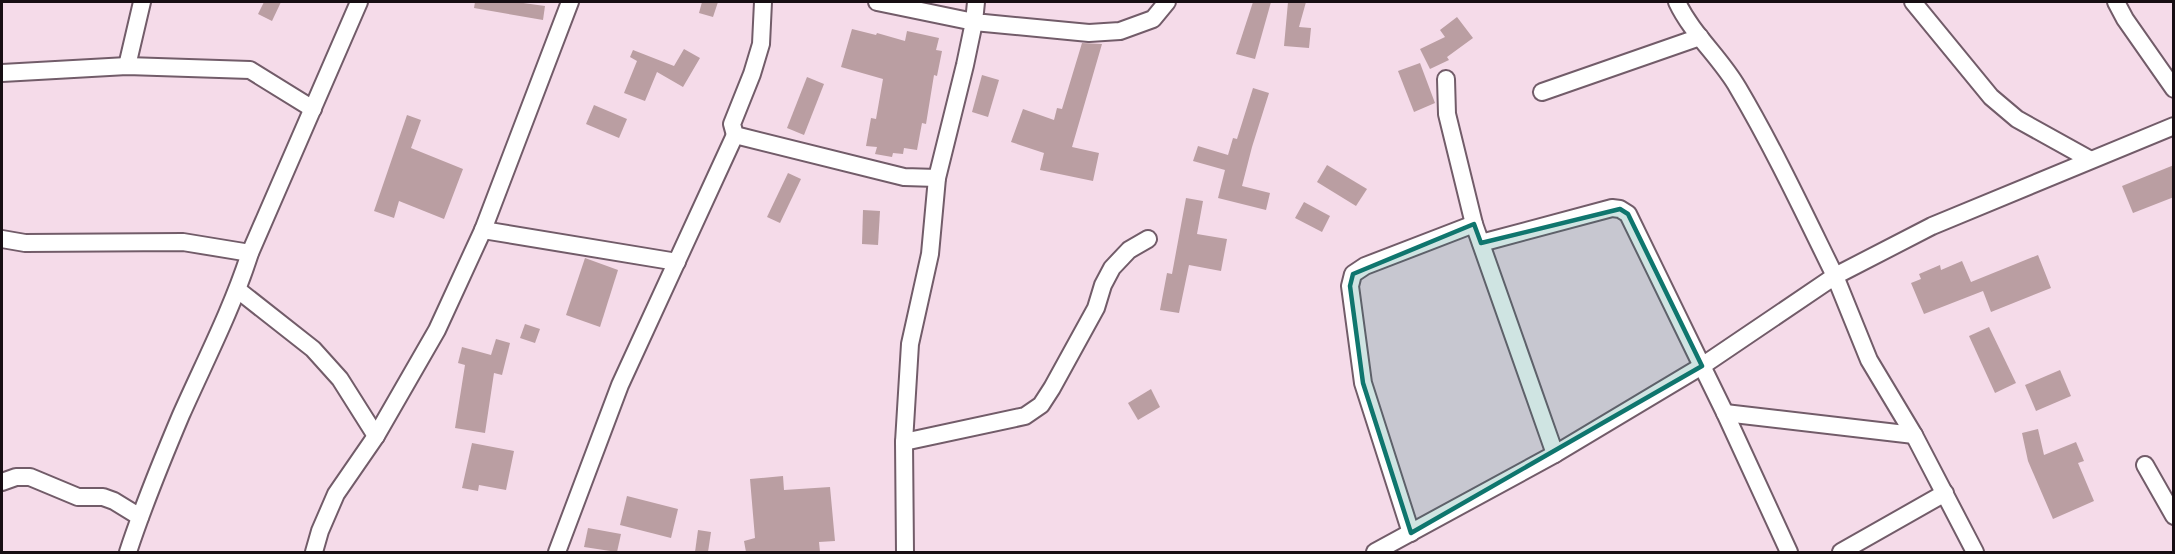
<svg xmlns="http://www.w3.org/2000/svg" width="2175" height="554" viewBox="0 0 2175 554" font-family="'Crimson Pro',serif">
	<rect width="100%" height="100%" fill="#f5dbe9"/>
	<g fill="#ba9ea2">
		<path d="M264,2H281L272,21L258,14Z"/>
		<path d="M475,2H516L545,6L543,20L474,8Z"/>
		<path d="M702,2H718L713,17L699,13Z"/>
		<path d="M1253,2H1271L1255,59L1236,54Z"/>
		<path d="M1288,2H1306L1299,27L1311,28L1309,48L1284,46Z"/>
		<path d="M1457,17L1473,38L1447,57L1449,60L1430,69L1420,49L1445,37L1440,30Z"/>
		<path d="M852,29L876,35L877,33L905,41L907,31L939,38L936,50L942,51L937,76L934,75L926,124L922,123L917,150L904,148L903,154L893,153L892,157L875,154L877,147L866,146L871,118L876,119L883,79L841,67Z"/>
		<path d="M1082,43L1102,44L1072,147L1099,153L1093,181L1040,170L1044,153L1011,142L1023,109L1054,120L1057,108L1062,109Z"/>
		<path d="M684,49L700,58L683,87L657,72L645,101L624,93L637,61L630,57L633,50L674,66Z"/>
		<path d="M1420,63L1435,103L1414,112L1398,71Z"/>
		<path d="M982,75L999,80L988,117L972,112Z"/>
		<path d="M807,77L824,84L804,135L787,128Z"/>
		<path d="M1253,88L1269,93L1252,147L1242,186L1270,193L1266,210L1218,198L1225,170L1193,161L1198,146L1228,155L1233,138L1237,139Z"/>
		<path d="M594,105L627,119L619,138L586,124Z"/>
		<path d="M407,115L421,120L411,148L463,169L444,219L399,201L394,218L374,211Z"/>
		<path d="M1327,165L1367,189L1356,206L1317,182Z"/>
		<path d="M2174,165V197L2133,213L2122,186Z"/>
		<path d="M788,173L801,179L780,223L767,217Z"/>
		<path d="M1186,198L1203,201L1197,234L1227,239L1221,271L1189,265L1179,313L1160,310L1167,273L1172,274Z"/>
		<path d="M1304,202L1330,216L1322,232L1295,218Z"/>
		<path d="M863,210L880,211L878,245L862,244Z"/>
		<path d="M2038,255L2051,288L1991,312L1983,291L1924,314L1911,283L1921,279L1919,274L1940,265L1941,270L1962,261L1971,282Z"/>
		<path d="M585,258L618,270L600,327L566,315Z"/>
		<path d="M525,324L540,329L535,343L520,338Z"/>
		<path d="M1989,327L2016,383L1995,393L1969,336Z"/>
		<path d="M496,339L510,343L502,375L494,373L485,433L455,428L465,365L458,363L462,347L491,355Z"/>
		<path d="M2060,370L2071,396L2036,411L2025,385Z"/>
		<path d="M1151,389L1160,407L1138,420L1128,403Z"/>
		<path d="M2038,429L2044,455L2076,442L2084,461L2078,463L2094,501L2053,519L2028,461L2022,433Z"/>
		<path d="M472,443L514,451L506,490L479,485L478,491L462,488Z"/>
		<path d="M783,476L784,490L830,487L835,541L819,542L820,552H746L744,541L755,538L750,479Z"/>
		<path d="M627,496L678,509L671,538L620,525Z"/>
		<path d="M588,528L621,534L617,552L584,547Z"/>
		<path d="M698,530L711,532L708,552H695Z"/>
	</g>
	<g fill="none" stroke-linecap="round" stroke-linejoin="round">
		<g stroke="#725c69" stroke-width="20">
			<g id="minor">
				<path d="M763,2L761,44L752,74L732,124L735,135L904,177L937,178"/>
				<path d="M877,2L974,22L965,65L937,178L930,254L910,344L904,442L905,552"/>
				<path d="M976,2L974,22L1089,33L1120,31L1153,19L1167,2"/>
				<path d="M1677,2C1692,34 1721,58 1738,88C1774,149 1804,213 1835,276L1932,226L2174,126"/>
				<path d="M1913,2L1991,97L2017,119L2089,159"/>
				<path d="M2116,2L2125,19L2174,89"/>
				<path d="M127,66L142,2"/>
				<path d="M2,73L127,66L250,70L313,109"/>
				<path d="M1446,79L1447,114L1474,224L1555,454"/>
				<path d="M1542,92L1700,37"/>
				<path d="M483,230L677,262"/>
				<path d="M2,239L25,243L183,242L250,253"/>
				<path d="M1481,243L1612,208L1620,209L1628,214L1702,366L1835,276L1869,360L1914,435L1975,552"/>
				<path d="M238,290L313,349L340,379L376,436"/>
				<path d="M1725,413L1914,435"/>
				<path d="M904,442L1025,416L1041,405L1052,388L1096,308L1103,285L1112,268L1129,250L1148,239"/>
				<path d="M2145,465L2174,516"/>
				<path d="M2,482L16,477H30L78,497H103L114,501L140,517"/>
				<path d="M1411,533L1363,383L1350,286L1353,274L1365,266L1474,224"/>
				<path d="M128,552C143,506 162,460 181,415C205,361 232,309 250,253L359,2"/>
				<path d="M314,552L320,531L336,494L376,436L437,330L483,230L570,2"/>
				<path d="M557,552L620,385L735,135"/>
				<path d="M1375,552L1555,454L1702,366L1725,413L1789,552"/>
				<path d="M1841,552L1945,493"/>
			</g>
		</g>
		<use href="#minor" stroke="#fff" stroke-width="16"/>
	</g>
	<path fill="#0f766e" fill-opacity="0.2" stroke="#0f766e" stroke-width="4.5" stroke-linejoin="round" d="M1620,209L1628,214L1702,366L1411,533L1363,383L1350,286L1353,274L1474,224L1481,243Z"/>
	<rect width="2175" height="554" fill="none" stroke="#170e13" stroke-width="6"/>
</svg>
